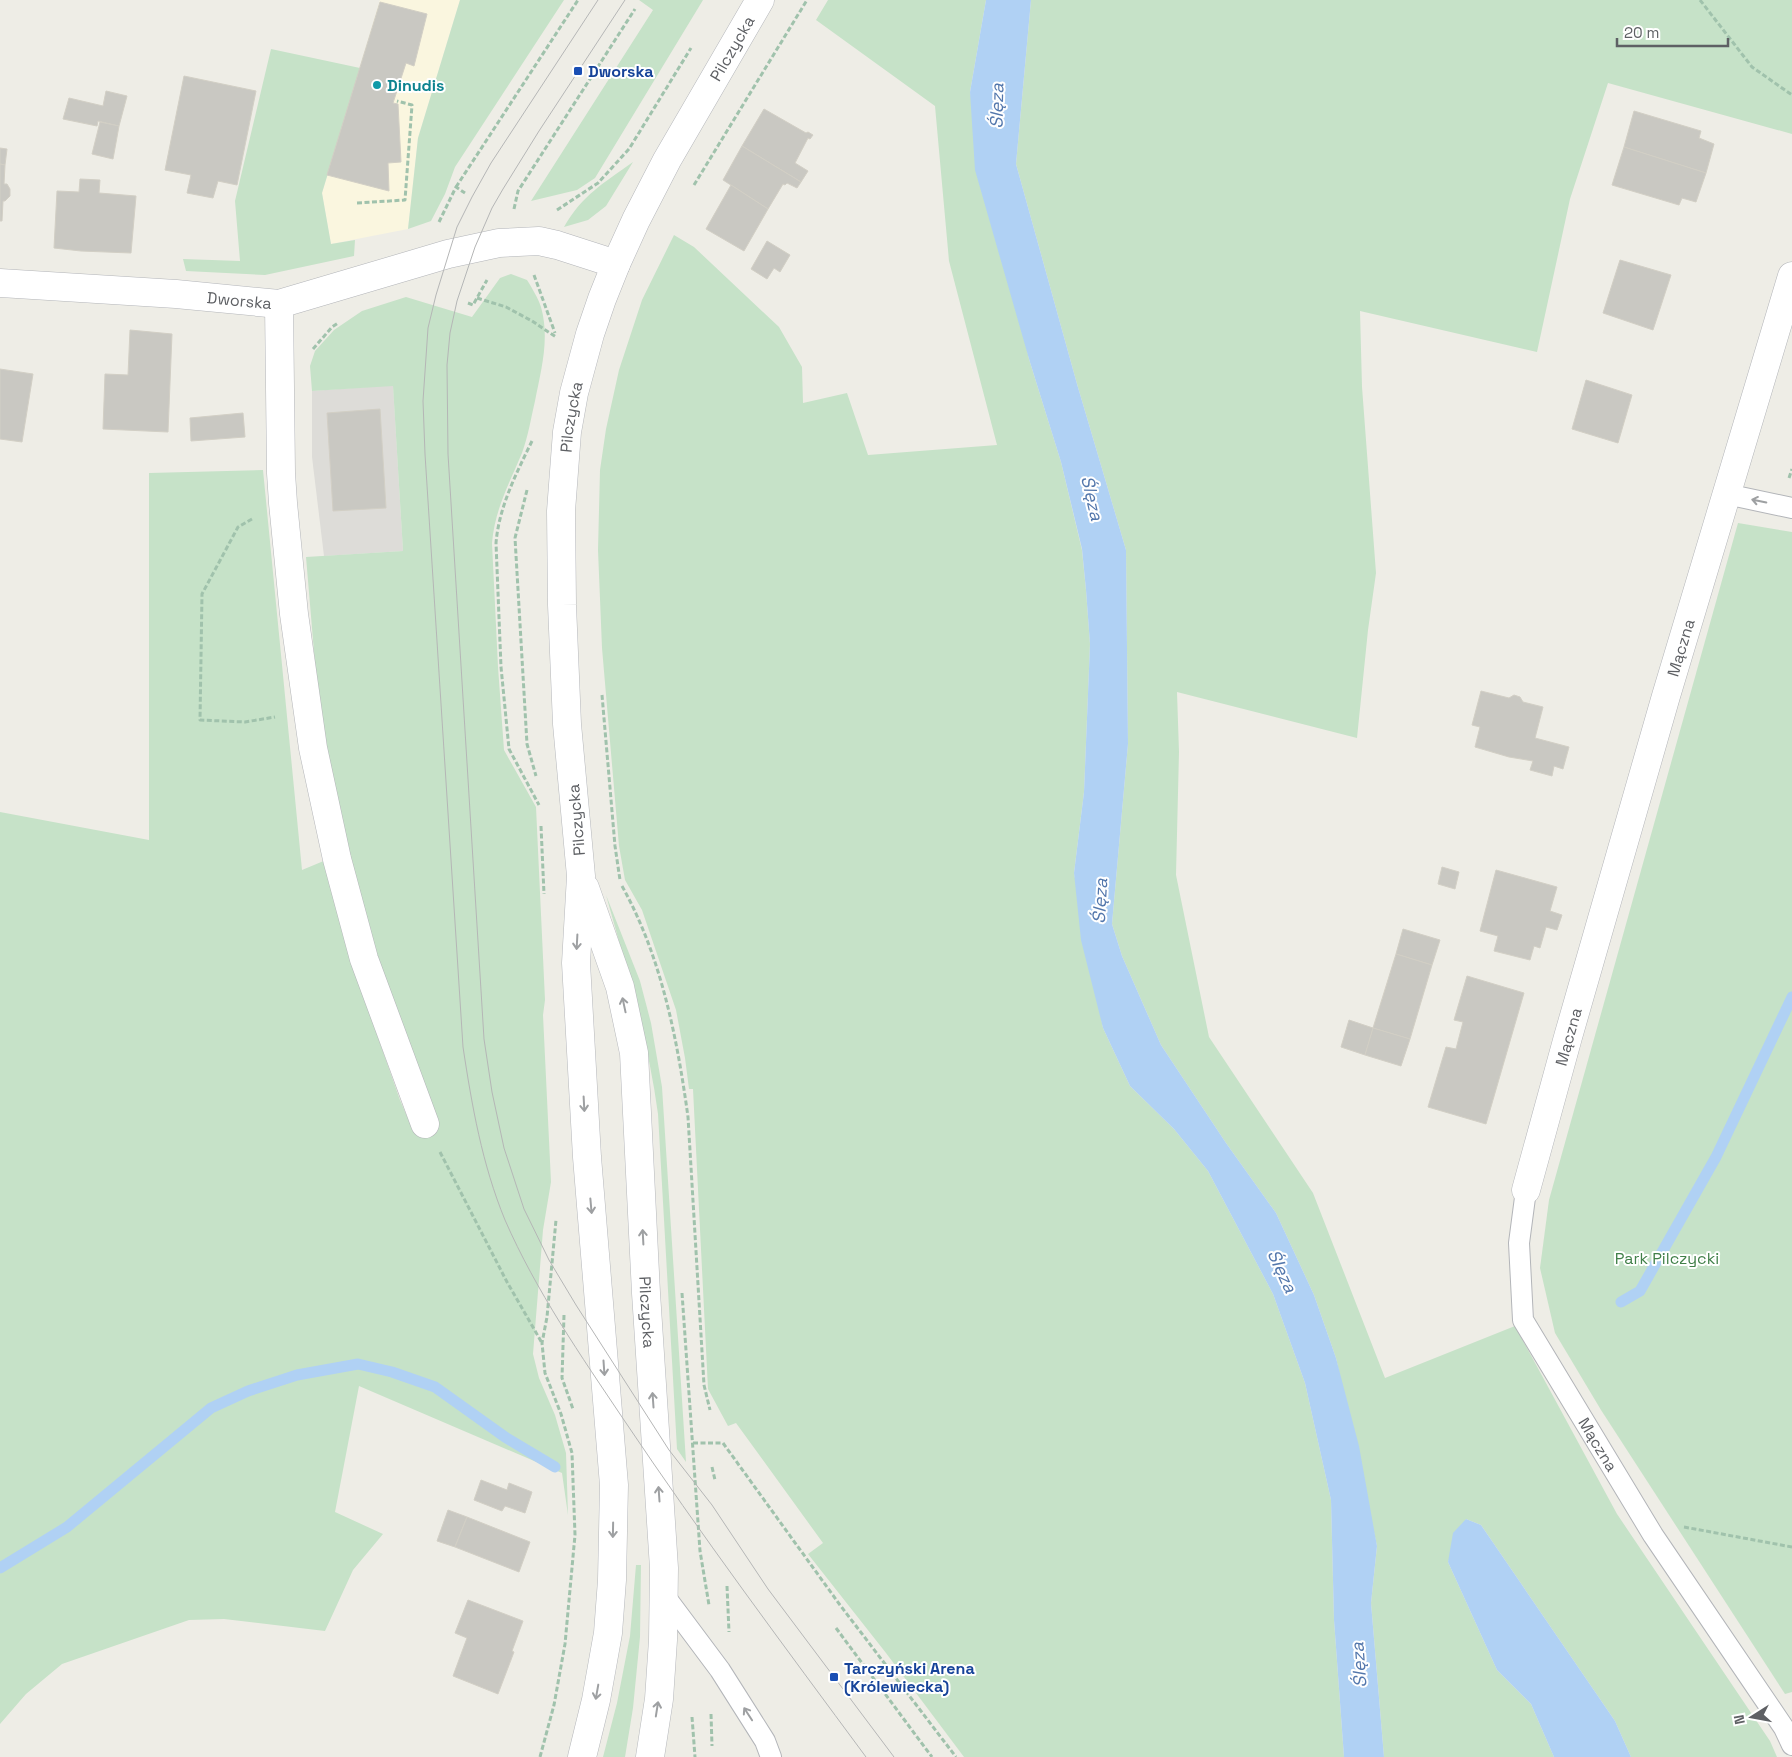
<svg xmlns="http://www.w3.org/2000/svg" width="1792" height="1757" viewBox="0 0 1792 1757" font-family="'Space Grotesk',sans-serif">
	<rect width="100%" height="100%" fill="#eeede6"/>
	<path fill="#faf6df" d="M380,0H460L418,138L408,229L331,244L322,193Z"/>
	<path fill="#dddcd8" d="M393,385L403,551L324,556L312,457V391Z"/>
	<g fill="#c6e2c8">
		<path d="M460,0H564L455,167L445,194L431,221L408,229L418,138Z"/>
		<path d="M639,0H703L595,178L577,190L531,201L653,10Z"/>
		<path d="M828,0H986L970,92L1029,359L1061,462L1082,550L1086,590L1090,644L1084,792L1074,873L1103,1028L1130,1086L1174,1129L1208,1171L1273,1294L1305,1383L1331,1500L1334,1620L1344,1757H964L886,1653L808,1554L823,1543L736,1423L728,1426L708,1389L693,1089H689L685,1058L676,1010L642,910L625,880L619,846L602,648L598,550L600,470L606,429L619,370L642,300L674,235L694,247L779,327L802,367L803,403L847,393L868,455L997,445L949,261L935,106L816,20Z"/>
		<path d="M1031,0H1792V134L1608,83L1570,199L1537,352L1360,311L1362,387L1376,573L1368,630L1357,738L1177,692L1179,752L1176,875L1209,1037L1313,1193L1385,1378L1515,1326L1617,1514L1770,1741L1777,1757H1631L1615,1721L1481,1525L1466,1519L1448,1562L1497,1670L1531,1704L1554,1757H1384L1371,1603L1377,1546L1336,1358L1314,1295L1276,1213L1226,1143L1161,1045L1122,956L1112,924L1128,744L1126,550L1077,384L1016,164Z"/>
		<path d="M271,49L360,68L322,193L331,244L355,240L354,256L265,275L186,271L183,259L240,261L235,201Z"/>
		<path d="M633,162L606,206L588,220L564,227C582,195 604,183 633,162Z"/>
		<path d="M511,274L527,280C532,288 538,298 541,307C550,339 541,370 535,401C531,418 528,437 522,453C509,484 495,509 492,543L498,667L504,750L536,807L545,1000L543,1015L551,1182L543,1230L533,1354L539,1378L555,1415L566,1453L568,1515L562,1473L359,1386L335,1512L383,1534L353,1570L325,1631L224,1619L189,1620L62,1664L26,1694L0,1724V812L149,840V473L263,470L302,870L326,860L362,992L400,1100L412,1128L433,1121L371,957L319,711L306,557L403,551L393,386L312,391L310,366L315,351L334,330L362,311L406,297L472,317L500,278Z"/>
		<path d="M1738,523L1792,532V1692L1785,1694L1601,1410L1555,1333L1540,1268L1549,1200Z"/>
		<path d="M606,895L640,981L651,1023L662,1087L686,1462L677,1449L658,1114C648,1039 626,967 606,895Z"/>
		<path d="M636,1565H641L640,1637L633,1708L625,1757H603L617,1703L630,1636Z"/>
	</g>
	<g fill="#b0d1f4">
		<path d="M986,0H1031L1016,164L1077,384L1126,550L1128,744L1112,924L1122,956L1161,1045L1226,1143L1276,1213L1314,1295L1336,1358L1359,1446L1377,1546L1371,1603L1384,1757H1344L1334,1620L1331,1500L1305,1383L1273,1294L1208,1171L1174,1129L1130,1086L1103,1028L1081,940L1074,873L1084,792L1090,644L1086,590L1082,549L1061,462L1029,359L975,170L970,92Z"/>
		<path d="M1466,1519L1481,1525L1615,1721L1631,1757H1554L1531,1704L1497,1670L1448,1562L1453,1533Z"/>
	</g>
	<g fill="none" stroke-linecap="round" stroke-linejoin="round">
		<g stroke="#b0d1f4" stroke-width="11">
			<path d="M1621,1302L1640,1291L1716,1157L1792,997"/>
			<path d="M0,1568L67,1527L211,1408L248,1391L297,1375L358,1364L392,1372L435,1387L505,1437L555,1467"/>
		</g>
	</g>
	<g fill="#c9c8c2" stroke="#d2cfc5">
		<path d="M380,2L427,14L414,66L406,63L393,103L398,104L401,162L388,163L389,191L327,175Z"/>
		<path d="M184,76L256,91L237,185L218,181L213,198L187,193L191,175L165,170Z"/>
		<path d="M106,91L127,96L119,126L98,121L97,126L63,119L69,98L103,106Z"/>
		<path d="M764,109L806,133L808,132L813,135L810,139L808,138L795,163L808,171L801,182L742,146Z"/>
		<path d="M1634,111L1701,131L1699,138L1714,144L1706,173L1624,147Z"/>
		<path d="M100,122L119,126L113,159L92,154Z"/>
		<path d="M742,146L801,182L797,188L787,183L785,185L783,184L768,209L723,180Z"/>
		<path d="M1624,147L1706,173L1696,202L1682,198L1679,205L1612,185Z"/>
		<path d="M0,148L7,149L5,165L0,164Z"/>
		<path d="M0,164L5,165L4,184H7L10,189V196L5,201H3L2,221H0Z"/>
		<path d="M80,179L100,180L99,193L136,196L131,253L81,251L54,248L57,191L79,192Z"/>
		<path d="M731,185L768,209L744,251L706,229Z"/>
		<path d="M767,241L790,255L780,272L774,268L767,279L751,269Z"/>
		<path d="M1620,260L1671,275L1653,330L1603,313Z"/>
		<path d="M130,330L172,334L168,432L103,429L105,374L128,375Z"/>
		<path d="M0,369L33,374L22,442L0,439Z"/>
		<path d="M1586,380L1632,395L1618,443L1572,429Z"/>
		<path d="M380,409L386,508L333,511L327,413Z"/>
		<path d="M243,413L245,437L191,441L190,418Z"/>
		<path d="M1481,691L1509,698L1514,695L1520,697L1523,702L1543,707L1535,738L1569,747L1563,769L1554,766L1552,776L1530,770L1533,761L1509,757L1475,747L1480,727L1472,725Z"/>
		<path d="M1442,867L1459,872L1455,889L1438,884Z"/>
		<path d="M1496,870L1557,887L1550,911L1562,915L1557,930L1546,927L1540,948L1534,946L1530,960L1494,951L1498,936L1480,931Z"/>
		<path d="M1403,929L1440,940L1432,965L1396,954Z"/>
		<path d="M1396,954L1432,965L1410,1039L1373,1028Z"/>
		<path d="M1467,976L1524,993L1486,1124L1428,1107L1446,1047L1456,1049L1463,1022L1454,1020Z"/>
		<path d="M1349,1020L1373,1028L1365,1055L1341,1047Z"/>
		<path d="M1373,1028L1410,1039L1401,1066L1365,1055Z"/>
		<path d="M481,1480L507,1490L509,1483L532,1492L525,1513L505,1506L502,1511L474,1500Z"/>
		<path d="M448,1510L467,1517L455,1547L437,1541Z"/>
		<path d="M467,1517L530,1542L519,1572L455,1547Z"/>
		<path d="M468,1600L523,1621L512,1651L514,1652L498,1694L453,1676L467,1638L455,1633Z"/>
	</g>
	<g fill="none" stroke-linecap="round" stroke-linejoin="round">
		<g stroke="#b3b5b9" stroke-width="22">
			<g id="lane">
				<path d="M1726,494L1792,508"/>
				<path id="s1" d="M1526,1190L1519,1243L1523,1320L1653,1535L1784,1728L1792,1745"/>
				<path d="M664,1595L720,1670L765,1741L771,1757"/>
			</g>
		</g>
		<g stroke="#b3b5b9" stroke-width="29">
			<g id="street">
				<path id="s2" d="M0,283L176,294L279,304L448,254L499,243L539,241L557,245L616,264"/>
				<path d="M279,304L281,473L283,503L294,614L313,748L337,859L364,959L425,1124"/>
				<path id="s3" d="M1526,1190L1568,1037L1666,696L1792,276"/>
			</g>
		</g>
		<g stroke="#b5b7bb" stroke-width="29">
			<g id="secondary">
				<path id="s4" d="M585,888L620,987L634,1053L646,1293L664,1568L663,1640L659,1699L650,1757"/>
				<path id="s5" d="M582,1757L596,1700L608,1633L612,1580L614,1485L587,1157L576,963L581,876L567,724L562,605L561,511L567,432L574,393L590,334L602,299L616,264L636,220L667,160L760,0"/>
			</g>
		</g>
		<g stroke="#a0c2ac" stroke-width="3" stroke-dasharray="5 2.5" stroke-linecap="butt">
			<path d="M1700,0L1752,67L1792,95"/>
			<path d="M694,185L807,0"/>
			<path d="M456,187L578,0"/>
			<path d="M357,203L405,200L412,105L397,101"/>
			<path d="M514,209L518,191L635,9"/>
			<path d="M557,210L598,183L629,149L691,48"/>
			<path d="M439,222L456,187L465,193"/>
			<path d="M534,275L555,333"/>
			<path d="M477,298L506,307L532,321L556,337"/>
			<path d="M468,303L473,305L487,280"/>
			<path d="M313,349L332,327L338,323"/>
			<path d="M532,441C516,474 499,507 496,543L501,667L509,749L539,805"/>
			<path d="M1789,478L1792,469"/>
			<path d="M527,490L515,538L527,744L536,776"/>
			<path d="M252,519L238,527L202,594L200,720L245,722L275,717"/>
			<path d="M602,695L615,846L620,880"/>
			<path d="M541,826L544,894"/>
			<path d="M622,886C661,956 677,1037 688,1117L704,1385L710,1410"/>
			<path d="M440,1152L507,1282L542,1343"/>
			<path d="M682,1293L700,1551L709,1605"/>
			<path d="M564,1315L562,1378L573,1409"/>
			<path d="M693,1443H723L840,1605L956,1757"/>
			<path d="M712,1467L715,1480"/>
			<path d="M1684,1527L1792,1547"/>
			<path d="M727,1586L729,1632"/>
			<path d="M836,1628L932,1757"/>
			<path d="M711,1714L712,1746"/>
			<path d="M692,1717L695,1757"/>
			<path d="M540,1757L554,1705L565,1644L575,1535L572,1453L561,1414L545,1373L542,1343L547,1317L556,1220"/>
		</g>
		<use href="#lane" stroke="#fff" stroke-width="20"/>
		<use href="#street" stroke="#fff" stroke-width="28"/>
		<use href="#secondary" stroke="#fff" stroke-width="28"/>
		<g stroke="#b5b6b6" stroke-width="1">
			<path d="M598,0L491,163L472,197L457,227L436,295L428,328L423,401L425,454L463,1047C472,1106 482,1164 505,1220C536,1291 581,1356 624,1420C701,1535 784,1646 866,1757"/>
			<path d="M625,0L539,131L503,189L492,208L475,247L457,301L450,333L447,365L448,454L484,1039L492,1092L504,1148L524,1209L549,1260L576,1305L669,1450L712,1505L768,1589L894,1757"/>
		</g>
	</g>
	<defs><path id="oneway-shaft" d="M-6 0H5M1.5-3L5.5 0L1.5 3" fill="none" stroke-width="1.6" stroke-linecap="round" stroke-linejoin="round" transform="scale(1.25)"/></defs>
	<g stroke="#9ea0a2">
		<use href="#oneway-shaft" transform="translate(1759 501) rotate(-168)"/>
		<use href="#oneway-shaft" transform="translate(577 942) rotate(93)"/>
		<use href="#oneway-shaft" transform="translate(624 1005) rotate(-102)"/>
		<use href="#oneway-shaft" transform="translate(584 1104) rotate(87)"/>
		<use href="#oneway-shaft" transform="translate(591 1206) rotate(85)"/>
		<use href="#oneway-shaft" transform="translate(643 1237) rotate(-93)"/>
		<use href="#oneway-shaft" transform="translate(604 1368) rotate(86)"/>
		<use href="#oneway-shaft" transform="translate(653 1400) rotate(-94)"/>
		<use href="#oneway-shaft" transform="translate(659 1494) rotate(-94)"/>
		<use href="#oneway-shaft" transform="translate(613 1530) rotate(91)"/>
		<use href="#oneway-shaft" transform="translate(597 1692) rotate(100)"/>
		<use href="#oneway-shaft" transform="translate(657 1709) rotate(-81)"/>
		<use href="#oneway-shaft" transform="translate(748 1714) rotate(-123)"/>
	</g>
	<g fill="#1a4fb4" stroke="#fff" stroke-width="2">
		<rect x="573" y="66" width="10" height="10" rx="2.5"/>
		<rect x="829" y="1672" width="10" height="10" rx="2.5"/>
	</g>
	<circle fill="#0f9aa8" stroke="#fff" stroke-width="2" cx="377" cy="85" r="5"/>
	<g text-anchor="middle" stroke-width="4" stroke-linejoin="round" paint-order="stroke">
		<g font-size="16" fill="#5e6064" stroke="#fff">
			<text dy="6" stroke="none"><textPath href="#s5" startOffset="1751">Pilczycka</textPath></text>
			<text dy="6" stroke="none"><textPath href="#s2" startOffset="240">Dworska</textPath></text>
			<text dy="6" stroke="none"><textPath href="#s5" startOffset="1346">Pilczycka</textPath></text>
			<text dy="6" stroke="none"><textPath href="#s3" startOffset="564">Mączna</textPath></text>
			<text transform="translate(576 820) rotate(-95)" y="6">Pilczycka</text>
			<text dy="6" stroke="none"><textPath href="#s3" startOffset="159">Mączna</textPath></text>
			<text dy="6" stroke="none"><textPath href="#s4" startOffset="432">Pilczycka</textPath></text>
			<text dy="6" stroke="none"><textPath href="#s1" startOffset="276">Mączna</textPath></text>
		</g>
		<g font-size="16" font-weight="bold" fill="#164399" stroke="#fff" text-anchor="start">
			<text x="588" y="77">Dworska</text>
			<text x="844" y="1674">Tarczyński Arena<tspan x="844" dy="18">(Królewiecka)</tspan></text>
		</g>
		<g font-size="16" font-weight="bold" fill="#0d838f" stroke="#fff" text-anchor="start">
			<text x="387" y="91">Dinudis</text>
		</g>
		<g font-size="16" fill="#418049" stroke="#fff">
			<text x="1667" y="1264">Park Pilczycki</text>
		</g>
		<g font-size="18" font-style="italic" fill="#5377ac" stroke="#fff">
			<text transform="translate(997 106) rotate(-89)" y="6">Ślęza</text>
			<text transform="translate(1092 498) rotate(77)" y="6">Ślęza</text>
			<text transform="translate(1100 901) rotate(-87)" y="6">Ślęza</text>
			<text transform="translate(1282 1271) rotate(65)" y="6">Ślęza</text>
			<text transform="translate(1359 1665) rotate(-94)" y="6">Ślęza</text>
		</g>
	</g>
	<g transform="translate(1752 1717) rotate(259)" stroke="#ffffff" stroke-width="4" paint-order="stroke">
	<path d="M0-4L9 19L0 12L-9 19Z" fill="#5e6064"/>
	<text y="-8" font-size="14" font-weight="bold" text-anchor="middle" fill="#5e6064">N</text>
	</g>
	<path d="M1617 38v8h111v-8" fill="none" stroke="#5e6064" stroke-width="2.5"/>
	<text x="1624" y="38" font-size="15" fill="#5e6064" stroke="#ffffff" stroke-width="4" paint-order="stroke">20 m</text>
</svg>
